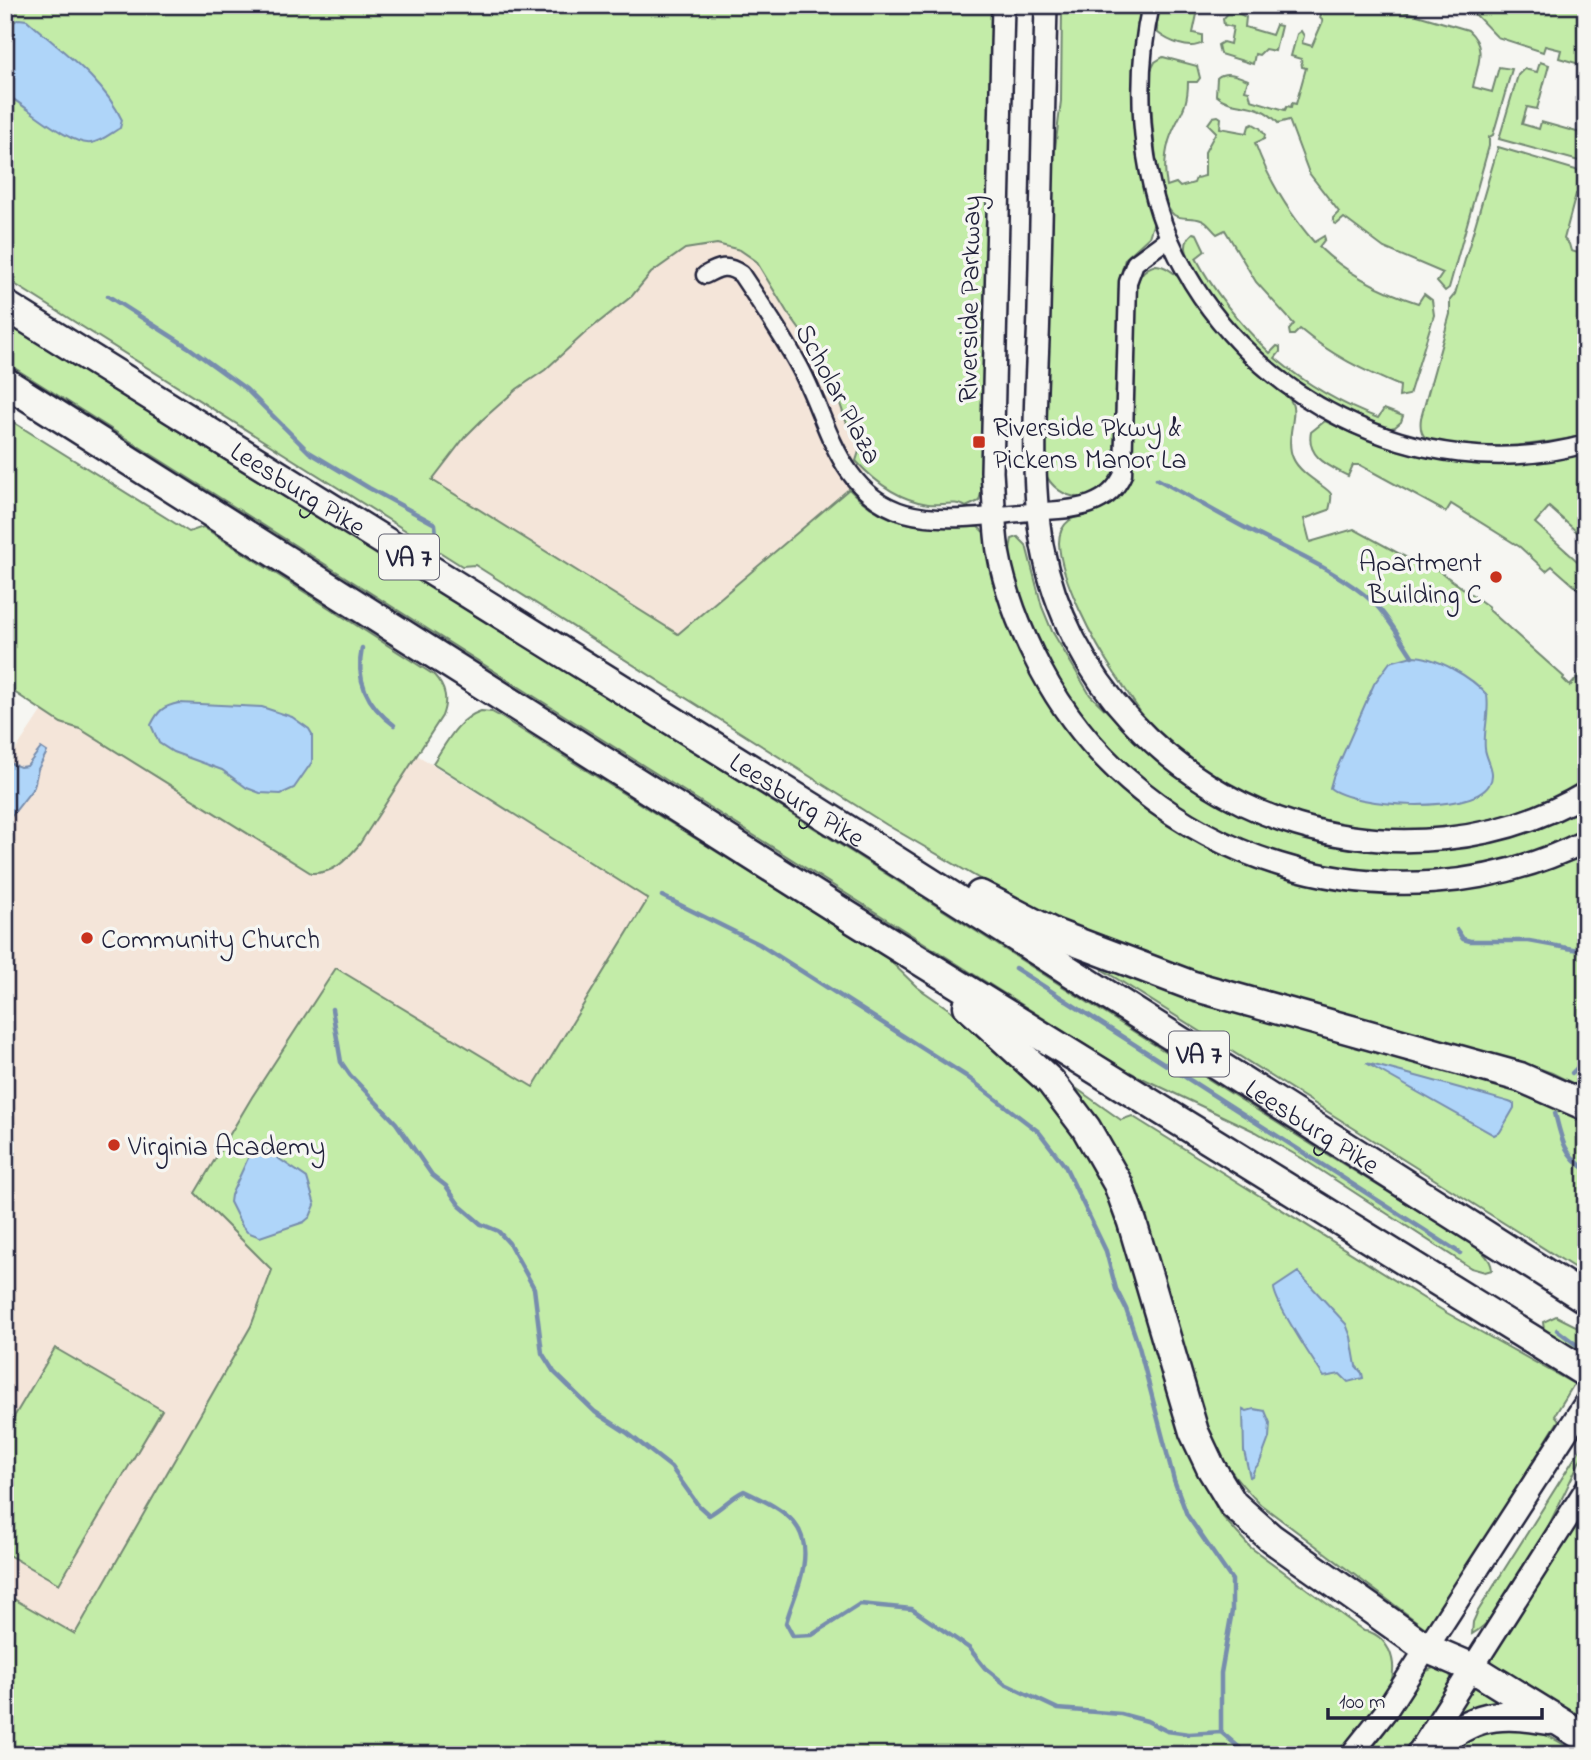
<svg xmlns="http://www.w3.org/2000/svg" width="1591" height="1760" viewBox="0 0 1591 1760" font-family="'Indie Flower',sans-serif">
	<rect width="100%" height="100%" fill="#f6f6f2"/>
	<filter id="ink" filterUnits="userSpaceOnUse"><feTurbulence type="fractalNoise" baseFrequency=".0143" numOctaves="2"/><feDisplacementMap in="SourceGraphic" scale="14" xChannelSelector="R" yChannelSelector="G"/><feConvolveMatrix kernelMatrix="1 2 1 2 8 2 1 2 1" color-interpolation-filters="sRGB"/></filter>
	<g filter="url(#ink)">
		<g fill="#f4e5d9">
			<path d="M717,244L740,250L756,261L766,275L787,312L828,369L846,421L853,436L862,442L856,461L865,471L849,489L678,634L432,480L465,437L482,419L517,389L545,370L584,334L632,296L651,273L685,249Z"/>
			<path d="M42,710L61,723L80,729L311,873L359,845L417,755L648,899L534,1087L336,968L273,1270L251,1326L75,1635L5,1594V766Z"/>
		</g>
		<g fill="#c3eca8" stroke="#728772" stroke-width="2">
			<path d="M5,5H993L982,489L979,501L966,507C956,500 940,506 928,504C899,500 875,482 856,461L862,442L853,436L846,421L828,369L787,312L756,261L740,250L717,244L685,249L651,273L632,296L584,334L545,370L517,389L482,420L465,437L432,480L678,634L849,489C887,530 927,528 978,527L986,534C995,562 1004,591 1013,620C1018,634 1021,651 1028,665C1104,808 1259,901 1423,894C1480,891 1533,874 1586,853V1090L1552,1073L1524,1063L1202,977L1078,930L980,879L887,825L475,565L462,566L5,278Z"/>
			<path d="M1062,5H1142L1136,43L1134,102L1154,222L1149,237L1125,259L1119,282L1114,471C1102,507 1058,505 1044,471L1053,165L1061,101Z"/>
			<path d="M1159,5H1199L1193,33L1202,35V43C1190,51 1168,41 1158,33L1156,20Z"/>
			<path d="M1310,5H1383L1468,30C1488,48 1477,65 1473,87L1492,92L1499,67L1512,69L1493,135L1489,137V146L1449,288L1445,291L1437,282L1443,273L1384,248L1344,218L1337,224L1334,223L1333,218L1339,212L1309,173L1289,120L1278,123C1257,98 1233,111 1216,95L1217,78C1226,70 1238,76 1248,80L1245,90L1249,91L1251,100L1285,110L1287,106L1291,107L1292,103L1296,104L1306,68L1302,67L1301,59L1291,56L1297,34L1301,31L1304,36L1302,43L1312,46L1323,21L1320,18L1322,9Z"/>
			<path d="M1445,5H1586V66L1559,58L1561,50L1545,46L1543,52L1497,37L1476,15Z"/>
			<path d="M1236,12L1246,17L1245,27L1272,35L1276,25L1281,26L1275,51L1265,49L1259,55L1255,54L1253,64L1220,54L1218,45L1223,42L1230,44L1233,27L1224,25L1223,19L1228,13Z"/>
			<path d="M1163,57L1197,66L1200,78L1197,82H1188C1188,112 1177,115 1169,141C1165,155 1164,171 1167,186L1176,183L1180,187L1194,183L1196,178L1205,176V152L1216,132L1208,124L1213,117L1218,116L1221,118L1220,128L1247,133L1249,126L1253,124L1260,128L1265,135L1264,139L1255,143C1269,181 1287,211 1314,242L1324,236L1325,239L1319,247C1347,274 1381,291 1418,303L1424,294L1432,300L1434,315L1409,395L1399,397L1400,386C1364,371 1331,355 1300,329L1294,335H1290L1289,330L1294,324L1256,282L1225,230L1217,234C1211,229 1208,222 1201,220C1192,216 1182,220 1174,215C1155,202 1149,94 1151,70L1155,62Z"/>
			<path d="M1540,62L1549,65L1537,109L1527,107L1522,124L1539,129L1541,122L1584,134L1583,141L1586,142V163L1499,139L1518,75L1524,69L1537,72Z"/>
			<path d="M1498,147L1586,173V190L1580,195L1576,194L1564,239L1569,244L1571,251L1586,255V435C1539,445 1494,450 1446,443C1440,442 1431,442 1426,438C1420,433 1420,425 1421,418L1450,314V300L1455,294Z"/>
			<path d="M1193,233L1197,234L1205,251L1196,258C1215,294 1241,325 1270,353L1277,346L1280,347V352L1275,358C1306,384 1340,404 1378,418L1384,409L1403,416L1401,422L1395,427L1387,429C1308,405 1237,342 1196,271C1189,258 1179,245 1193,233Z"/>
			<path d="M1156,265C1181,267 1202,310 1216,330C1230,349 1247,365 1266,380C1274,386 1284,392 1290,400C1300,413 1284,437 1293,458C1300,475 1329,488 1331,494C1332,499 1330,506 1329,510L1304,519L1310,542L1354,529L1420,565L1425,561L1489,607L1488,609L1564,677L1563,679L1570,686L1586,668V781C1447,859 1281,846 1161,738C1146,724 1128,692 1115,674C1095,644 1060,579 1059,543C1059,511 1092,516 1110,505C1123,497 1128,485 1131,471L1136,290C1138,277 1142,269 1156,265Z"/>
			<path d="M5,319L467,607L1312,1145L1461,1237C1473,1245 1491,1254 1492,1270L1485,1272L1471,1268L1303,1159L1256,1132L1125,1070L5,362Z"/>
			<path d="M5,417L189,532L203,527L434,675C446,688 448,700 442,716L359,845C345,861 334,874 311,873L80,729L61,723L5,686Z"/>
			<path d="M1325,421C1341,428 1357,436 1374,442C1440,465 1518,472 1586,451V540L1549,507L1535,523L1586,569V596L1552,566L1546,571L1520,547L1451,504L1446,512L1360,465H1353L1348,476C1329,466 1306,457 1311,432Z"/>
			<path d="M1018,537L1026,545L1042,607L1052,631L1090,695L1124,728L1237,811L1283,832L1360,848L1586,803V832C1566,840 1547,851 1526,856C1508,861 1488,863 1469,867C1456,870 1441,874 1427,875C1272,883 1129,802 1052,668C1035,638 1002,573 1012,539Z"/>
			<path d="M481,711L492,712L501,717L887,958L917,987L963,1019L1030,1078L1065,1116L1103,1176L1198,1473L1220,1514L1250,1547L1364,1631C1376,1632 1383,1639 1389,1650C1407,1688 1363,1728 1340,1755H5V1594L75,1634L251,1326L272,1270L195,1193L252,1097L336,968L533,1087L648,899L433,763C446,744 457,719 481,711Z"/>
			<path d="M1100,964L1506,1083L1586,1116V1275L1103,970Z"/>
			<path d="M1066,1081L1121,1120L1132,1116L1447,1313L1574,1384L1555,1415L1559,1420L1428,1630L1260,1504C1234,1478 1221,1458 1204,1426Z"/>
			<path d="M1556,1316L1586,1331V1362L1548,1336L1544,1330L1543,1322Z"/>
			<path d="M55,1348L162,1410L59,1584L5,1553V1432Z"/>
			<path d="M1586,1440V1448C1564,1492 1513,1613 1472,1634L1473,1622L1478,1611Z"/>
			<path d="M1586,1509V1726L1486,1665Z"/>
			<path d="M1437,1666C1447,1668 1451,1673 1452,1683L1407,1755H1367L1391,1724L1425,1672Z"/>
			<path d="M1474,1682L1514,1705L1449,1722Z"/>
			<path d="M1492,1723C1514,1735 1511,1726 1530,1730C1548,1733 1565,1746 1581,1755H1439Z"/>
		</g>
		<g fill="#afd5f9" stroke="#778dad" stroke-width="2">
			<path d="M19,19L27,20C59,49 103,79 122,120L120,128C111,133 101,142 91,143C70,146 24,104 5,94V27Z"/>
			<path d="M1412,656C1435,656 1472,677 1487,695C1490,713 1483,731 1485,749C1487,762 1497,772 1489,785C1471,815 1353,807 1330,788L1333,777L1374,684L1390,662Z"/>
			<path d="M179,703L262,707L292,717L309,729L312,734V762L294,788L281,794L260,793L247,788L222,770L173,752L159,743L151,725C158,711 163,706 179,703Z"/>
			<path d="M41,748L47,752L38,769L34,787L10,818L5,830V761L20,767L27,766Z"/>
			<path d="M1366,1063C1415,1075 1460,1088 1509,1102L1514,1104V1108L1500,1132L1494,1135Z"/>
			<path d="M260,1149L266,1150L307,1178L315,1205L310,1217L304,1222L260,1237L247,1232L242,1226L230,1202L231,1195L248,1158L253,1152Z"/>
			<path d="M1298,1272L1346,1324L1351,1337L1356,1366L1362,1373L1363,1378L1348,1382L1340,1374L1324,1377C1313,1360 1275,1304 1274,1288Z"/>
			<path d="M1243,1409L1247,1411L1254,1409L1265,1411L1270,1423L1269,1438L1260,1462L1254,1470L1252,1476L1250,1477L1244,1451Z"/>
		</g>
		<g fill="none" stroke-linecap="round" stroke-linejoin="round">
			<g stroke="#778dad" stroke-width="4.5">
				<path d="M108,296L188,347L246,389L309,452L369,488L435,524L436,534"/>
				<path d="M1157,479C1191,497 1223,517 1257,534C1296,554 1341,573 1374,603C1389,618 1400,638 1412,656"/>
				<path d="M362,648C355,681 368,706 394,725"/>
				<path d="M662,896L759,944L966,1076L1039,1132L1065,1166L1106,1251L1116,1289L1126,1309L1139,1347L1174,1480L1187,1515L1232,1580V1611L1221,1673V1732"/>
				<path d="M1457,930L1463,939L1470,941H1529L1578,950L1582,953"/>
				<path d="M1015,968L1460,1253"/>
				<path d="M332,1009L341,1062L350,1075L396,1123L432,1175L446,1186L460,1206L481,1224L498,1231L509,1243L534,1288L542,1353L554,1372L595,1412L626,1432L671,1467L698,1505L709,1515C722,1508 731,1497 744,1491C788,1512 816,1526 800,1581C796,1595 790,1608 786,1623L793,1636L812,1635L860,1604L912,1609L969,1648L985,1668L1005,1684L1058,1709L1121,1714L1147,1721L1167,1731L1189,1734L1221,1732L1248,1755"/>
				<path d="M1572,1073L1586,1059"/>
				<path d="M1555,1113C1561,1137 1564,1156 1586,1169"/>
				<path d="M1557,1330L1586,1352"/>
			</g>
			<g stroke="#22223b" stroke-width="21">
				<g id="minor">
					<path d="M1151,5C1134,78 1139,171 1170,240C1238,396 1419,490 1586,444"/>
					<path d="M705,275C719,267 727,264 741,274C761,304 781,333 798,364C828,417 836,493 905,513C944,524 992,515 1032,512C1068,509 1107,511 1123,474L1128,282L1135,263L1169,238"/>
				</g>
			</g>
			<g stroke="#22223b" stroke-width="26">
				<g id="secondary">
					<path d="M1003,5L992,472C994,498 994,525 998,551C1005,591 1022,634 1041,670C1143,863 1392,938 1586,841"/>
					<path d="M1046,5C1044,107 1041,208 1039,310C1037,388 1029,468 1042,545C1066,677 1170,787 1297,825C1391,853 1501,844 1586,793"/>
					<path d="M1420,1750L1586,1489"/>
					<path d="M1351,1755L1386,1711L1586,1402"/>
				</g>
			</g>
			<g stroke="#22223b" stroke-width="33">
				<g id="motorway">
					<path id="s1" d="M5,305L813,808L1586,1299"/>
					<path d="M5,382L848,916L1586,1373"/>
					<path d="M980,895L1053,933L1193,986L1520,1077L1586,1106"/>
					<path d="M968,1006L1051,1082L1086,1128L1118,1184L1132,1222L1194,1432L1211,1468L1233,1504L1271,1538L1426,1648L1473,1668L1586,1738"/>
					<path d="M1420,1755C1472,1719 1485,1709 1549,1720"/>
				</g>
			</g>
			<use href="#minor" stroke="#f6f6f2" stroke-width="16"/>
			<use href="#secondary" stroke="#f6f6f2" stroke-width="21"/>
			<use href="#motorway" stroke="#f6f6f2" stroke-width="28"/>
		</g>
	</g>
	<g fill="#c8321e" stroke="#f6f6f2" stroke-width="2.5">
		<rect x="972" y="435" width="14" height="14" rx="3.5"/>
		<circle cx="1496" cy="577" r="7"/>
		<circle cx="87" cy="938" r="7"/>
		<circle cx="114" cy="1145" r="7"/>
	</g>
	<g text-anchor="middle" stroke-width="7" stroke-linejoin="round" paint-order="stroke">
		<g fill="#f6f6f2" stroke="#626272" stroke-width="2">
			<rect x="379" y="534.5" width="60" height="45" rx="5"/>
			<rect x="1169" y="1031.5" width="60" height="45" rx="5"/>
		</g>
		<g font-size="26" font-weight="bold" fill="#22223b">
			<text x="409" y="566">VA 7</text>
			<text x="1199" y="1063">VA 7</text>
		</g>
		<g font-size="28" fill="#22223b" stroke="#f6f6f2">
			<text transform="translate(968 299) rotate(-89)" y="10">Riverside Parkway</text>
			<text transform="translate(840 393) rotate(62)" y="10">Scholar Plaza</text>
			<text dy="10" stroke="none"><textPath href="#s1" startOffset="346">Leesburg Pike</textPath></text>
			<text dy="10" stroke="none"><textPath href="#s1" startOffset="934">Leesburg Pike</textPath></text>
			<text dy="10" stroke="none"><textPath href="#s1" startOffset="1544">Leesburg Pike</textPath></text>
		</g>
		<g font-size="28" fill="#22223b" stroke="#f6f6f2" text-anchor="start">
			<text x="993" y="436">Riverside Pkwy &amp;<tspan x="993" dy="32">Pickens Manor La</tspan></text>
			<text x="1482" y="571" text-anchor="end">Apartment<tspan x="1482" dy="32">Building C</tspan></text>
			<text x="101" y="948">Community Church</text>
			<text x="128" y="1155">Virginia Academy</text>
		</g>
	</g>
	<rect width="1591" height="1760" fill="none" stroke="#f6f6f2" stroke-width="28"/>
	<rect x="14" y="14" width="1563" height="1732" fill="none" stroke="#22223b" stroke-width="2.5" filter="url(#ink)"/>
	<path d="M1328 1708v10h214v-10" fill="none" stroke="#22223b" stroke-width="3.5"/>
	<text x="1339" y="1708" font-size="21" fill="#22223b" stroke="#f6f6f2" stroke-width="5" paint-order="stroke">100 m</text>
</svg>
